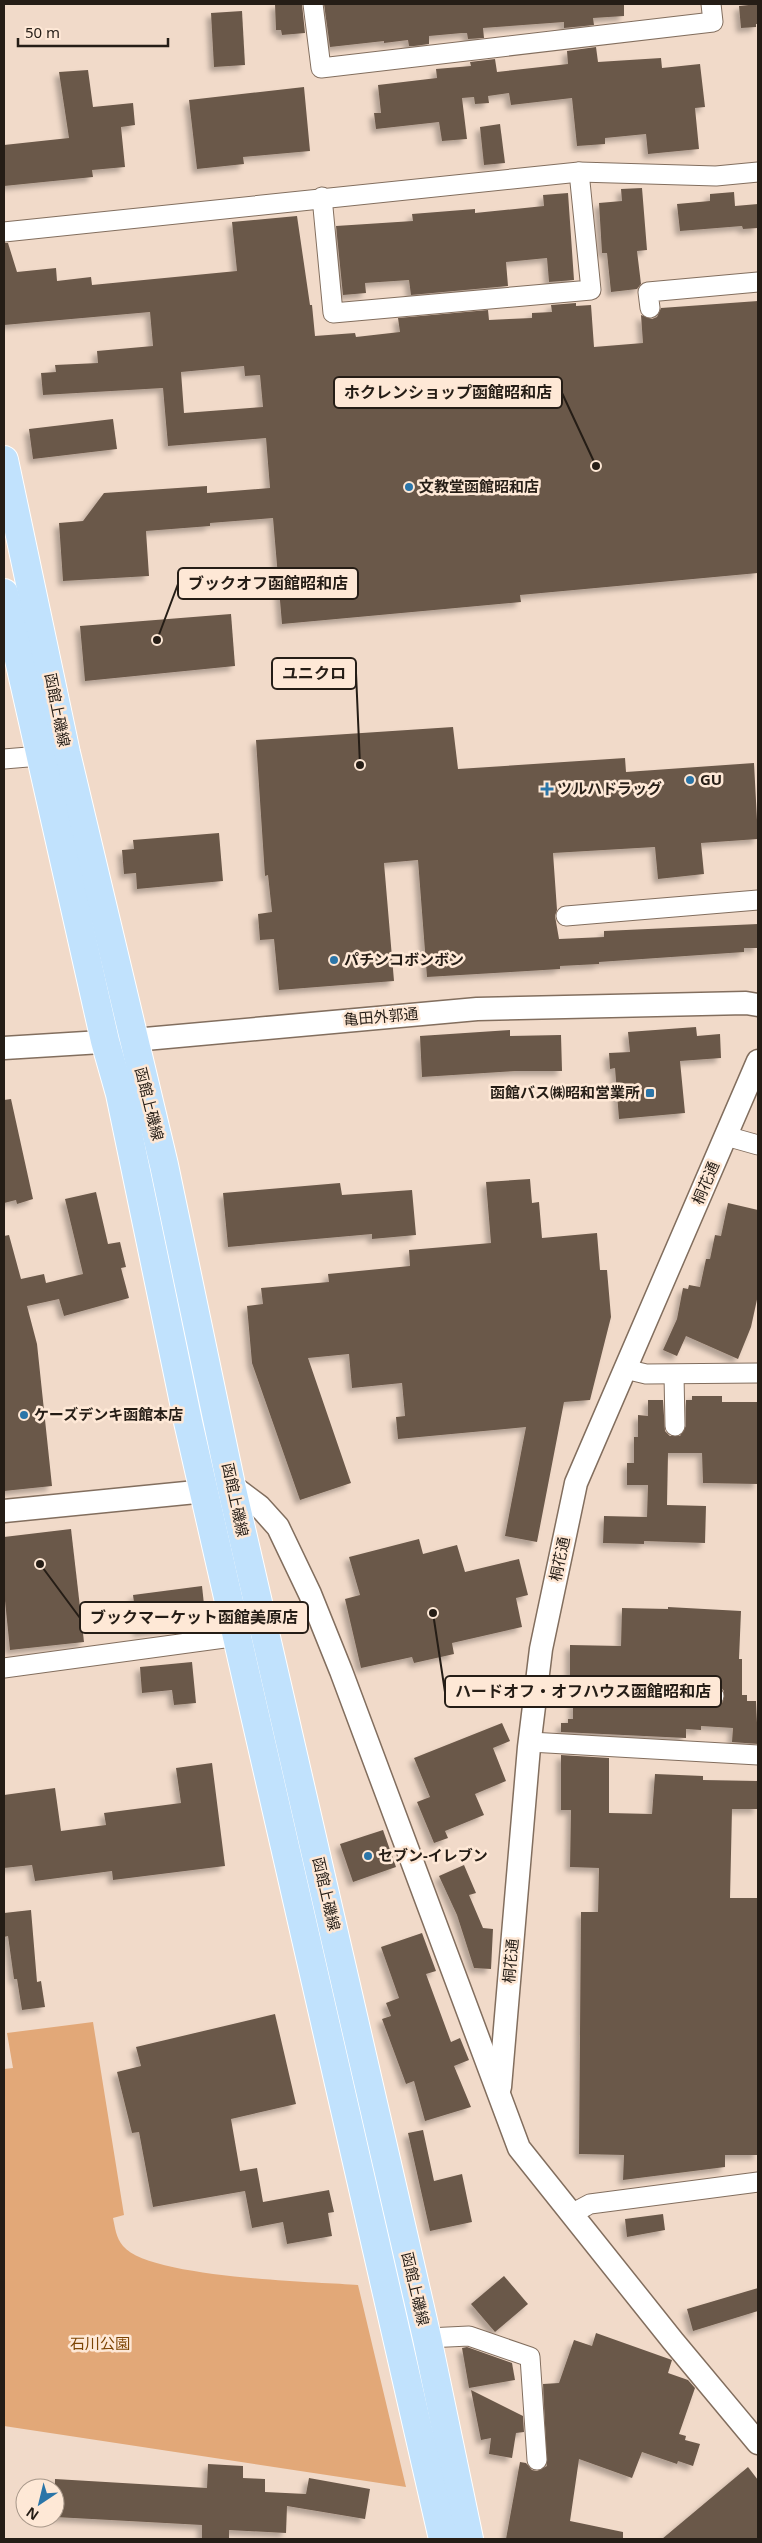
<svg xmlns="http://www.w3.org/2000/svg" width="762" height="2543" viewBox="0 0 762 2543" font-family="'Noto Sans','Noto Sans JP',sans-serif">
	<defs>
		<filter id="shadow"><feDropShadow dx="-4.5" dy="4.5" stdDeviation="2.5" flood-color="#0004"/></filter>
	</defs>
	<rect width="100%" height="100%" fill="#f1dac9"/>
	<path fill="#e2a878" d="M93,2022L124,2215L113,2218C115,2227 116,2238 123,2246C149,2278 314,2282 358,2285L406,2487L4,2426V2069L13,2068L7,2033Z"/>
	<g fill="#6b5849" fill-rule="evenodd" filter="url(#shadow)">
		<path d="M275,4H302L305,33L282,35L281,30H276Z"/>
		<path d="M324,4H624V16L593,18L594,25L564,28V22L483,28L484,38L468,39L467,33H462L429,36V44L414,46H409L408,40L384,43V41L330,47Z"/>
		<path d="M758,4V24H756V27L741,28L739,6Z"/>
		<path d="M242,11L245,65L214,67L211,13Z"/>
		<path d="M596,47L598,62L661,58L662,68L700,64L705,107L695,108L699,149L648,154L646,134L605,138V144L577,146L572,98L511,105L509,93L488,96L489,103L475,104L474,97L462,98L467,139L442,141L439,122L376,129L374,113H381L378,85L437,78L436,69L471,66L470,62L495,59L497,72L568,64L567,51Z"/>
		<path d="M88,70L93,107L133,103L135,125L121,127L125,167L92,170L93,177L4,186V145L69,138L59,72Z"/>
		<path d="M304,87L310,151L243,157L244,164L197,169L189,100Z"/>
		<path d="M500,124L505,163L484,165L480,127Z"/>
		<path d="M642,188L647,250L637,251L641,284L637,289L611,292L607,253H602L599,203L622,201L621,189Z"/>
		<path d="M734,192L735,206L758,204V228L743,229L742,226L680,231L677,204L710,201V194Z"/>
		<path d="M568,193L574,280L549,282L547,258L506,262L508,286L411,295L409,280L365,283L366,293L343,295L336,226L413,221L412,214L475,209V213L544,206L543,195Z"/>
		<path d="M297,216L310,305H312L315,336L355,333L356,337L400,332L398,318L488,310L489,320L532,318V313L552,312L551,305L576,303V306L591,305L594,347L643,343L641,315L652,319L657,317L661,308L758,301V573L520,595L521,602L282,624L273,518L210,523V526L146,531L149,576L63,581L59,523L83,521L104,493L207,486V493L270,488L266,438L168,446L163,388L43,395L41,373L56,372L55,365L98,363L97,351L153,346L150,312L4,325V243H8L17,272L56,268L57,281L91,277L92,285L237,271L232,222ZM244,366L245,376L260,375L263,407L184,413L181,372Z"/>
		<path d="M113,419L117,449L33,459L29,429Z"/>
		<path d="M231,614L235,666L85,681L80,626Z"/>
		<path d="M453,727L458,769L625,758L626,772L754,763L758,839L701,843L704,874L658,879L655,847L553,853L557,910L555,916L559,939L604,937V931L758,924V948H744V952L599,962V964L560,966V969L427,977L418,860L384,863L394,981L279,990L274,939L260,940L258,914L272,912L268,875L265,876L256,740Z"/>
		<path d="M219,833L223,881L137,889L136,873L124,874L122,850L134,849L133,840Z"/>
		<path d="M696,1027L697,1036L720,1034L721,1058L680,1061L685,1113L619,1119L615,1068L610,1069L609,1053L630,1052L628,1032Z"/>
		<path d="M510,1030V1036L561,1035L562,1071H516L422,1077L420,1036Z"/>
		<path d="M11,1099L33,1199L17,1204L16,1200L4,1203V1100Z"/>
		<path d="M530,1179L532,1203L539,1202L542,1238L597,1233L600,1270H607L611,1317L590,1400L564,1402L537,1542L505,1536L526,1427L398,1439L396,1417L405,1416L402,1383L352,1388L349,1354L308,1358L351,1483L300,1500L252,1363L247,1306L263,1304L261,1288L329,1282L328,1274L410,1266L409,1250L491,1243L486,1182Z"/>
		<path d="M340,1183L342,1195L412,1190L416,1235L372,1239V1234L228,1247L223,1193Z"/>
		<path d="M96,1192L108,1244L120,1242L126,1267L121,1268L129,1298L64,1316L59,1299L27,1306L37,1344L52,1486L4,1491V1236L9,1235L21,1279L44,1274L46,1283L83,1274L65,1199Z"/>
		<path d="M728,1203L758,1210V1295L751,1327L738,1359L686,1336L677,1356L663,1350L677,1319L683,1288L688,1289L689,1285L700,1287L706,1259H710L715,1235L721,1236Z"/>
		<path d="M692,1396H722V1402H758V1484L703,1483L702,1453H668L667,1505L706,1506L705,1543L644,1541V1544L603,1543L604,1516L647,1517L648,1485H627V1463H634V1437H638V1415L648,1416V1400H663L665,1431L670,1436H680L686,1426V1400H692Z"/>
		<path d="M71,1529L84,1642L10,1650L4,1591V1537Z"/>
		<path d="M419,1539L423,1554L457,1545L465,1572L519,1559L528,1595L516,1598L522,1627L452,1643L454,1654L414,1663L412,1657L361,1668L345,1599L360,1595L349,1557Z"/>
		<path d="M202,1586L206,1623L138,1632L133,1595Z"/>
		<path d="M668,1607L741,1611L739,1659H742V1695H747V1701H756L758,1744L732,1742L733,1728L701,1726V1730L686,1729V1738L561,1732V1723H568V1719H573V1702L663,1708V1706L714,1707L723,1702L724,1691L720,1686L663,1683L664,1676L624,1675L621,1676V1682L570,1680V1645L621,1646L622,1608L668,1609Z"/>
		<path d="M192,1662L196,1703L174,1705L172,1690L142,1693L140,1667Z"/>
		<path d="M502,1723L510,1741L493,1748L506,1781L475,1794L484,1815L445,1831L448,1838L434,1843L417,1802L430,1797L414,1758Z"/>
		<path d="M561,1755L609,1758V1813L652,1814L655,1774L703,1776V1780L758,1781V1809H732L730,1898H758V2155H725V2167L623,2180L624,2155L579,2154L581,1912H598L599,1868L570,1867L571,1810H561Z"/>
		<path d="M212,1763L225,1866L113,1880L112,1871L35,1881L32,1865L4,1868V1795L55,1788L61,1831L106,1825L104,1813L181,1803L176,1768Z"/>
		<path d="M383,1830L396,1867L353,1882L340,1844Z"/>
		<path d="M464,1865L476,1893L469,1895L483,1928L493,1929L491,1969L474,1968L457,1915L439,1876Z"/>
		<path d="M31,1910L37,1982L41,1981L45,2007L22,2010L17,1979H14L8,1936L4,1937V1913Z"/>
		<path d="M422,1933L436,1971L426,1974L451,2042L460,2038L469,2060L454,2066L471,2107L425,2121L414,2081L406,2084L382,2019L391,2016L386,2003L399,1998L381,1947Z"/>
		<path d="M275,2014L296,2104L231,2119L240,2171L257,2168L263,2202L329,2190L334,2212L328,2213L332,2236L287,2244L283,2222L252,2228L245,2191L153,2207L139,2132L132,2133L117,2072L141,2066L136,2047Z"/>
		<path d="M423,2130L434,2181L462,2174L472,2222L430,2231L408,2133Z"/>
		<path d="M663,2214L665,2230L627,2237L625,2219Z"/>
		<path d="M504,2276L528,2304L495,2332L471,2304Z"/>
		<path d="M758,2288V2311L693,2331L687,2309Z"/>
		<path d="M596,2333L672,2360L668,2373L688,2380L695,2388L679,2434L686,2436L685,2440L700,2444L693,2466L678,2461L677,2464L642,2452L632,2478L579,2459L570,2521L623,2532V2539H506L520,2462L526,2463L532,2470L537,2471L547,2466L543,2384L559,2383L574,2340L592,2346Z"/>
		<path d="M467,2347L512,2363L515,2380L469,2388L462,2348Z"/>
		<path d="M471,2390L523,2416L524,2432L516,2433L512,2458L489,2454L491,2438L481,2440Z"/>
		<path d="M208,2464L243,2466V2478L265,2479V2492L306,2494L309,2478L370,2489L365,2519L287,2506L286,2533L229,2530V2539H202V2525L55,2517V2479L207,2488Z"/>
		<path d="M748,2467L758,2480V2539H662Z"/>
	</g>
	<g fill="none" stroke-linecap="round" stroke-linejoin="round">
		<g stroke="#826e5e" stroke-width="21">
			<g id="minor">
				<path d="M313,4L321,68L713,22L711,4"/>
				<path d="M322,197L333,313L591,290L579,172"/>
				<path d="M4,232L579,172L716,176L758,172"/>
				<path d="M650,308L648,292L758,282"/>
				<path d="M4,759L52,755"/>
				<path d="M566,916L758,900"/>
				<path d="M726,1136L758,1145"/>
				<path d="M625,1369L646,1374L758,1373"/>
				<path d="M674,1375L675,1426"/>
				<path d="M4,1668L239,1636"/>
				<path d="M537,1690L714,1696"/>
				<path d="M530,1742L758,1755"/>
				<path d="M573,2213L590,2204L758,2182"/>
				<path d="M427,2338L469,2336L530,2357L537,2460"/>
			</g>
		</g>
		<g stroke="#826e5e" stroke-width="25">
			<g id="tertiary">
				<path d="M4,1048L134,1040L477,1009L746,1003L758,1005"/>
				<path d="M4,1511L206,1491L231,1485L259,1506L278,1527L310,1594L341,1671L519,2148L673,2341L758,2443"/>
				<path d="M500,2087L529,1747L541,1649L576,1483L758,1061"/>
			</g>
		</g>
		<g stroke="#fff" stroke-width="30">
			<g id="primary">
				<path d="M4,460L66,753L164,1165L231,1485L427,2338L469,2539"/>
				<path d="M4,593L105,1041L120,1094L188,1422L443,2539"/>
			</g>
		</g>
		<use href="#minor" stroke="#fff" stroke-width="19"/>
		<use href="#tertiary" stroke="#fff" stroke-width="22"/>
		<use href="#primary" stroke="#c1e2fd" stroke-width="28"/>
	</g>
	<g fill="#2b75a8" stroke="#fee8d6" stroke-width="2">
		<circle cx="409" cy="487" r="5"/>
		<circle cx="690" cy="780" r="5"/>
		<path d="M544.5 781.5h5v5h5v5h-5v5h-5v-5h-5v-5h5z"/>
		<circle cx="334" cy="960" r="5"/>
		<rect x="645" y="1088" width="10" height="10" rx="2.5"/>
		<circle cx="24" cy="1415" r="5"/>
		<circle cx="368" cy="1856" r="5"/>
	</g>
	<g text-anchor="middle" stroke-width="5" stroke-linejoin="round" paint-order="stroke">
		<g font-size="15" font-weight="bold" fill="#251d16" stroke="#fee8d6" text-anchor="start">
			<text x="419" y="492">文教堂函館昭和店</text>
			<text x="700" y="785">GU</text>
			<text x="557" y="794">ツルハドラッグ</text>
			<text x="344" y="965">パチンコボンボン</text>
			<text x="640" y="1098" text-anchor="end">函館バス㈱昭和営業所</text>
			<text x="34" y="1420">ケーズデンキ函館本店</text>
			<text x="378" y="1861">セブン-イレブン</text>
		</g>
		<g font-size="15" fill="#251d16" stroke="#fee8d6">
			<text transform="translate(57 710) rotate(79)" y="5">函館上磯線</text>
			<text transform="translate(381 1017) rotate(-5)" y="5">亀田外郭通</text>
			<text transform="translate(149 1104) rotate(76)" y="5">函館上磯線</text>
			<text transform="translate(706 1183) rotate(-67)" y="5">桐花通</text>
			<text transform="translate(235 1500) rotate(78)" y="5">函館上磯線</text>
			<text transform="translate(560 1559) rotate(-78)" y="5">桐花通</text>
			<text transform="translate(326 1894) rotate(77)" y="5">函館上磯線</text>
			<text transform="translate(511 1961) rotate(-85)" y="5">桐花通</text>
			<text transform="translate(415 2289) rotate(77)" y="5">函館上磯線</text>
		</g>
		<g font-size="15" fill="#7d4505" stroke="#fee8d6">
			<text x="100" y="2349">石川公園</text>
		</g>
	</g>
	<path fill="none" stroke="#251d16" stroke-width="2" d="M596 466L562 393M157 640L178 584M360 765L356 673M40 1564L80 1618M433 1613L445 1692"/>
	<g fill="#251d16" stroke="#fee8d6" stroke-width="2">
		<circle cx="596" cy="466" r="5"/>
		<circle cx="157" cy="640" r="5"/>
		<circle cx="360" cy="765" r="5"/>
		<circle cx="40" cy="1564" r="5"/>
		<circle cx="433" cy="1613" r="5"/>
	</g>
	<g fill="#fee8d6" stroke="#251d16" stroke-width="2">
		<rect x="334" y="377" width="228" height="31" rx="5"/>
		<rect x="178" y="568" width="180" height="31" rx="5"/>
		<rect x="272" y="658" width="84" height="31" rx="5"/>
		<rect x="80" y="1602" width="228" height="31" rx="5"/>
		<rect x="445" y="1676" width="276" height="31" rx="5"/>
	</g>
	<g font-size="16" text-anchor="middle" font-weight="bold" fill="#251d16">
		<text x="448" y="398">ホクレンショップ函館昭和店</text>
		<text x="268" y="589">ブックオフ函館昭和店</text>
		<text x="314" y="679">ユニクロ</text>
		<text x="194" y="1623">ブックマーケット函館美原店</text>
		<text x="583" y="1697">ハードオフ・オフハウス函館昭和店</text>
	</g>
	<rect width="762" height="2543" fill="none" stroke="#251d16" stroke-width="10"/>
	<g transform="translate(40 2503) rotate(215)"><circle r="24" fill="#fee8d6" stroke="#a79789"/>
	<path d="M0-4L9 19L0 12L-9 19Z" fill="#2b75a8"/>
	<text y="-8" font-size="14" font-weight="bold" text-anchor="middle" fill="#251d16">N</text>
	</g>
	<path d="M18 38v8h150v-8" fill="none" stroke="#251d16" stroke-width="2.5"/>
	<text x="25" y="38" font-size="15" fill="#251d16" stroke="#fee8d6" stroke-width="4" paint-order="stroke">50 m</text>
</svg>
